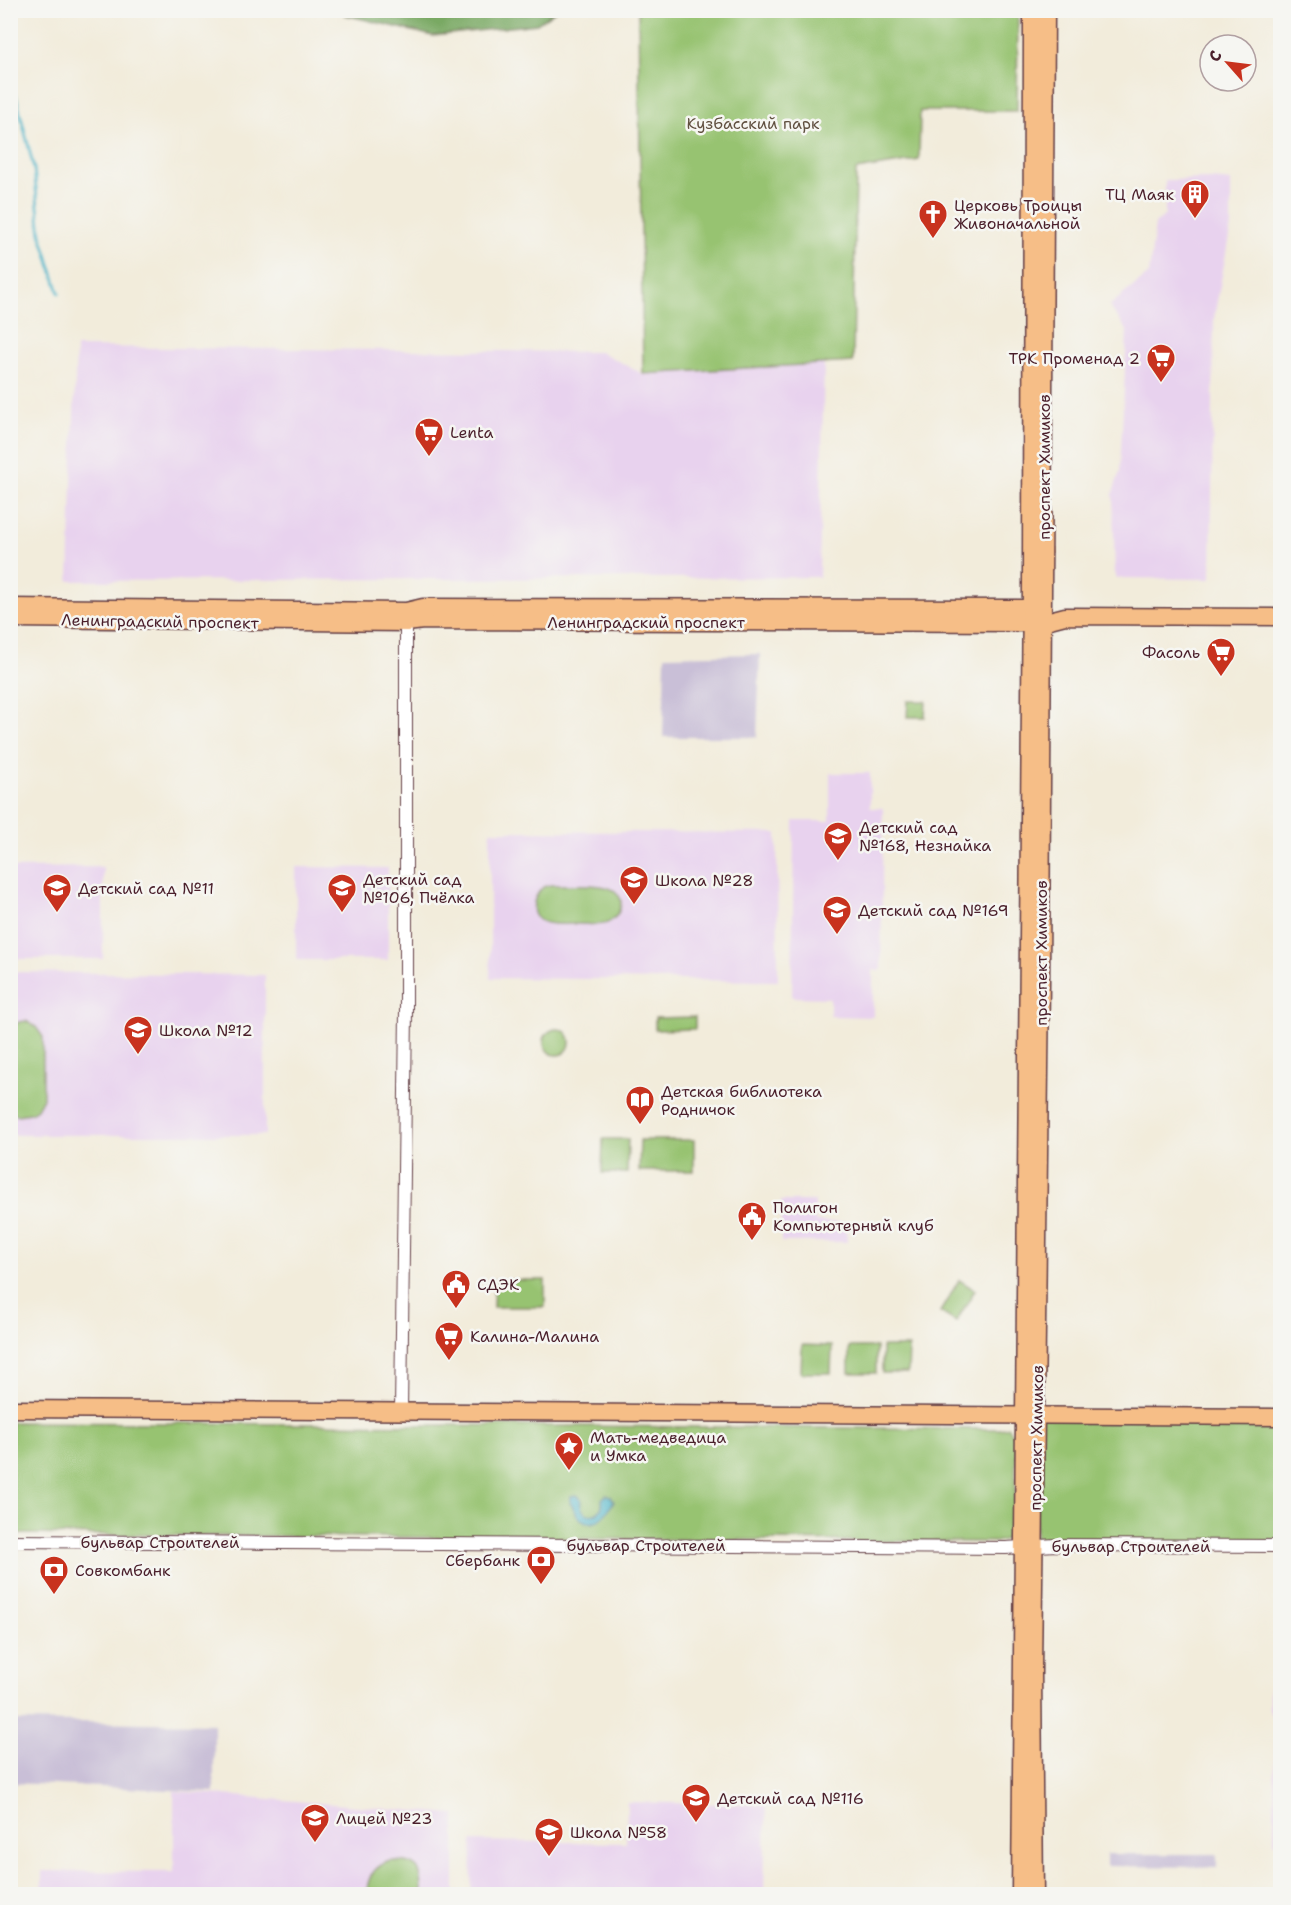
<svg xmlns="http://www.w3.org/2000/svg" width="1291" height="1905" viewBox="0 0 1291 1905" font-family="'Shantell Sans',sans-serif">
	<rect width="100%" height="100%" fill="#f6f6f2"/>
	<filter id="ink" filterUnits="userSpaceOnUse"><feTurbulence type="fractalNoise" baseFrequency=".0167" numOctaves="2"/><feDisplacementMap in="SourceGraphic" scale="12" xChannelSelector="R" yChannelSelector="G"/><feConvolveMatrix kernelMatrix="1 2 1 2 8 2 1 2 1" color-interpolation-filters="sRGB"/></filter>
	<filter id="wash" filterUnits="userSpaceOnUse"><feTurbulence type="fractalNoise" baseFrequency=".008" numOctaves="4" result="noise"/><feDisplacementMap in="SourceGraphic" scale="24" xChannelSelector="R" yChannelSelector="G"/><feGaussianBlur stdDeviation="1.35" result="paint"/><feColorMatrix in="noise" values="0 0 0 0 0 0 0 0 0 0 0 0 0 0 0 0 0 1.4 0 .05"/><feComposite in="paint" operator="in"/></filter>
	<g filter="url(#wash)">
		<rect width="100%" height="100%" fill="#f2ecdb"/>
		<g fill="#e8d2ee">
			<path d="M1212,179L1231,181V226L1214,318L1211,579L1115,578L1113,493L1120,471L1127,330L1109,306L1149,274L1155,224L1165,215V180Z"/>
			<path d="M76,347L601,352L643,374L824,364L819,577L69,581Z"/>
			<path d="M830,773H870V808H883L881,970H873V1017L830,1016V998L792,997L794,821H830Z"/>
			<path d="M490,831L777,833L778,981L490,978Z"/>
			<path d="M103,867V959H11V868Z"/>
			<path d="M296,867L388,868V960H296Z"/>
			<path d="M11,972L265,975V1135H11Z"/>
			<path d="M781,1201H815V1222H846L847,1242H781Z"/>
			<path d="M1269,1689H1280V1843H1274L1275,1722L1269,1710Z"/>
			<path d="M174,1791L455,1814V1894H42V1871L174,1872Z"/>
			<path d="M627,1802L766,1805L764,1894H471L472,1841L626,1843Z"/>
		</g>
		<g fill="#c9bfd7">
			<path d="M760,654L757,737H663L665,656Z"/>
			<path d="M11,1721L214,1724V1792L11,1783Z"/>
			<path d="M1106,1854H1217V1867L1106,1866Z"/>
		</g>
		<g fill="#97c371" stroke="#70714e" stroke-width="1.5">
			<path d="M638,11H1018L1017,111H920L919,160L856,170L853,362L643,374Z"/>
			<path d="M908,701H926L925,717H907Z"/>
			<path d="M550,885C566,886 608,881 617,893C626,903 618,918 607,923C599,926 587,924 579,924C569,924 557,925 547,923C527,919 532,898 543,887Z"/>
			<path d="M695,1017V1029L655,1030V1018Z"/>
			<path d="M26,1021L36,1027L43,1037V1098L37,1109L31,1113L17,1115L11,1112V1026L19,1022Z"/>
			<circle cx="557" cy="1042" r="13"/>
			<path d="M603,1139H628L627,1173H602Z"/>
			<path d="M640,1140H694V1171H639Z"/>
			<path d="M494,1280H545V1307H493Z"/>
			<path d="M959,1280L975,1290L956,1322L940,1312Z"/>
			<path d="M802,1345L832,1346L831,1373H801Z"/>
			<rect x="849" y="1347" width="27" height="26"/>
			<path d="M882,1347H909L908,1373H882Z"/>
			<path d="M1036,1416L1280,1417V1546L1035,1547Z"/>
			<path d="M11,1422L1000,1429L1009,1427L1016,1441L1015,1524C1012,1536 1007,1540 995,1542L11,1534Z"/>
			<path d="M390,1861C419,1860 422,1869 422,1894H367C367,1878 374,1866 390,1861Z"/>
		</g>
		<path fill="#79a963" stroke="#626447" stroke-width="1.5" d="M344,11V10L555,11L537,24L433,36L345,15Z"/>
		<path fill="#49b3c7" stroke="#4a6979" stroke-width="1.5" d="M577,1495L581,1499C577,1519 605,1520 602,1499L606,1495L611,1496L614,1501C608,1512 596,1531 581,1519C575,1515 575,1508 570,1503L571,1496Z"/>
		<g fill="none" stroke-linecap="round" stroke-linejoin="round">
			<path stroke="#49b3c7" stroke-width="3" d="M10,87L16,96L34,169L41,235L59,293"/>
		</g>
	</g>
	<g filter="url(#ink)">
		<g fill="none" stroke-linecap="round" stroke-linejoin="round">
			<g stroke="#633e45" stroke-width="14">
				<g id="minor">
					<path d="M401,1412L406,1011V615"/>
					<path d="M10,1541L1006,1548L1056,1545L1280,1546"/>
				</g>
			</g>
			<g stroke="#633e45" stroke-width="19">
				<g id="major">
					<path d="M10,607L406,611L423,607L1039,608"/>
					<path d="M10,619L407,623L423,621L1030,623L1042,622L1065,616L1280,617"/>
					<path d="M10,1409L1280,1417"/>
					<path d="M1020,1894L1031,581L1032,10"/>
					<path d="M1035,1894L1033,1672L1041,983L1046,10"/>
				</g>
			</g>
			<use href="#minor" stroke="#fff" stroke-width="12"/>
			<use href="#major" stroke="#f6be87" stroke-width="16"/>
		</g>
	</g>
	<defs>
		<g id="building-pin" transform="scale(1.5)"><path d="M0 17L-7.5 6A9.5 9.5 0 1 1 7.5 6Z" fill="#c8321e" stroke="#f6f6f2"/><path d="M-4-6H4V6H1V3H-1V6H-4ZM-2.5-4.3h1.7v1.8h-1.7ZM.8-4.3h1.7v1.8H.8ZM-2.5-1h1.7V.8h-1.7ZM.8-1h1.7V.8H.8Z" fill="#fff"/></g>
		<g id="church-pin" transform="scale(1.5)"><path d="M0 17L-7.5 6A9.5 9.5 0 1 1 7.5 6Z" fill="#c8321e" stroke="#f6f6f2"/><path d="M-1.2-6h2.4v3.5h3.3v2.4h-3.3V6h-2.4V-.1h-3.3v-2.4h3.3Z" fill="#fff"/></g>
		<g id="supermarket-pin" transform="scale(1.5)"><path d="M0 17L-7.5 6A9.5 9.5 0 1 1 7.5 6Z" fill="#c8321e" stroke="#f6f6f2"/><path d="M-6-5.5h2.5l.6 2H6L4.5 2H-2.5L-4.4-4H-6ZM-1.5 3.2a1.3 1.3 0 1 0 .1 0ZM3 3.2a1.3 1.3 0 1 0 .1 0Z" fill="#fff"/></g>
		<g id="school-pin" transform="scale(1.5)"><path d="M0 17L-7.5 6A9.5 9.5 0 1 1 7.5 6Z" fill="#c8321e" stroke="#f6f6f2"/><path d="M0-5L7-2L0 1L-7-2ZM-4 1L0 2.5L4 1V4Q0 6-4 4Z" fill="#fff"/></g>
		<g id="library-pin" transform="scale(1.5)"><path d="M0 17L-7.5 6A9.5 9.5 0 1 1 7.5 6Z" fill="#c8321e" stroke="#f6f6f2"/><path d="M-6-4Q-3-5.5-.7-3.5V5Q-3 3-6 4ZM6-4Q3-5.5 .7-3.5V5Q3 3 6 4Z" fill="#fff"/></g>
		<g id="civic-pin" transform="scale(1.5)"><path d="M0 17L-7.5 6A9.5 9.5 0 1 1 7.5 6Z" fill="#c8321e" stroke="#f6f6f2"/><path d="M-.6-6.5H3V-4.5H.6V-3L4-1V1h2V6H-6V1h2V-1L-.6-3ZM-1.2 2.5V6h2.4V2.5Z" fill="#fff"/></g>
		<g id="sight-pin" transform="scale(1.5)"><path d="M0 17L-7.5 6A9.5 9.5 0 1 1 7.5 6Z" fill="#c8321e" stroke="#f6f6f2"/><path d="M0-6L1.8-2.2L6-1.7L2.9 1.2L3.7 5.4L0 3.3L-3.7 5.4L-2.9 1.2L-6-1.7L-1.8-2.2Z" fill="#fff"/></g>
		<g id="bank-pin" transform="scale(1.5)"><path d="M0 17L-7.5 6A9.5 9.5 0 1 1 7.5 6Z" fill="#c8321e" stroke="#f6f6f2"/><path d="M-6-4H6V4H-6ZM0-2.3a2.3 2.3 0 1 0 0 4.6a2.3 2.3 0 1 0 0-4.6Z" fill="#fff"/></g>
	</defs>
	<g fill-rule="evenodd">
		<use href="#building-pin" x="1195" y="194"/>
		<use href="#church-pin" x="933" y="214"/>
		<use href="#supermarket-pin" x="1161" y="358"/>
		<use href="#supermarket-pin" x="429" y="432"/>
		<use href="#supermarket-pin" x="1221" y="652"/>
		<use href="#school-pin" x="838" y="836"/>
		<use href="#school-pin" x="634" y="880"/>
		<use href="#school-pin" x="57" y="888"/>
		<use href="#school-pin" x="342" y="888"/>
		<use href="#school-pin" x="837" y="910"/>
		<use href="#school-pin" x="138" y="1030"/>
		<use href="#library-pin" x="640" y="1100"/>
		<use href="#civic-pin" x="752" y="1216"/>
		<use href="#civic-pin" x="456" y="1284"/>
		<use href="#supermarket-pin" x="449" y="1336"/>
		<use href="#sight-pin" x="569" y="1446"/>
		<use href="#bank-pin" x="541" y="1560"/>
		<use href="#bank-pin" x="54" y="1570"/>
		<use href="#school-pin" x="696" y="1798"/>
		<use href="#school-pin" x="315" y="1818"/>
		<use href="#school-pin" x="549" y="1832"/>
	</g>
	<g text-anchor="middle" stroke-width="5" stroke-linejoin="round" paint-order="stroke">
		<g font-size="16" fill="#615040" stroke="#f6f6f2">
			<text x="753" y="129">Кузбасский парк</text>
		</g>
		<g font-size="16" fill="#4a1f2b" stroke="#f6f6f2" text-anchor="start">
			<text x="1174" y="200" text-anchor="end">ТЦ Маяк</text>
			<text x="954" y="211">Церковь Троицы<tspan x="954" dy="18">Живоначальной</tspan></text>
			<text x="1140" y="364" text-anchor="end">ТРК Променад 2</text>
			<text x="450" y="438">Lenta</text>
			<text x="1200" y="658" text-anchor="end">Фасоль</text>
			<text x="859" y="833">Детский сад<tspan x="859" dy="18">№168, Незнайка</tspan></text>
			<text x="363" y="885">Детский сад<tspan x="363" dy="18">№106, Пчёлка</tspan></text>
			<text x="655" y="886">Школа №28</text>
			<text x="78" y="894">Детский сад №11</text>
			<text x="858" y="916">Детский сад №169</text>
			<text x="159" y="1036">Школа №12</text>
			<text x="661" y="1097">Детская библиотека<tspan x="661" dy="18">Родничок</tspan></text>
			<text x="773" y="1213">Полигон<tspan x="773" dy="18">Компьютерный клуб</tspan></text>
			<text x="477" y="1290">СДЭК</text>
			<text x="470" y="1342">Калина-Малина</text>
			<text x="590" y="1443">Мать-медведица<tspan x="590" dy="18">и Умка</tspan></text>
			<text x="520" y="1566" text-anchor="end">Сбербанк</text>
			<text x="75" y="1576">Совкомбанк</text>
			<text x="717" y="1804">Детский сад №116</text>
			<text x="336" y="1824">Лицей №23</text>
			<text x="570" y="1838">Школа №58</text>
		</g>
		<g font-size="16" fill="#4a1f2b" stroke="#f6f6f2">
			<text transform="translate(1044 467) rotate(-90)" y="6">проспект Химиков</text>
			<text transform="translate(160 621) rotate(1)" y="6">Ленинградский проспект</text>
			<text x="646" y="628">Ленинградский проспект</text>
			<text transform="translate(1041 953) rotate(-90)" y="6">проспект Химиков</text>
			<text transform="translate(1036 1438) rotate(-89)" y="6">проспект Химиков</text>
			<text x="160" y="1548">бульвар Строителей</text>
			<text x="646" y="1551">бульвар Строителей</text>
			<text x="1131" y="1552">бульвар Строителей</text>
		</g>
	</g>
	<rect width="1291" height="1905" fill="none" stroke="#f6f6f2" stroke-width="36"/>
	<g transform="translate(1228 63) rotate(298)"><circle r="28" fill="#f6f6f2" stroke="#b1a0a2" stroke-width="1.5"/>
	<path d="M0-4.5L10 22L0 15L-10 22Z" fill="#c8321e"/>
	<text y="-9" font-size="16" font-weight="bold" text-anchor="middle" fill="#4a1f2b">С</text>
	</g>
</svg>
